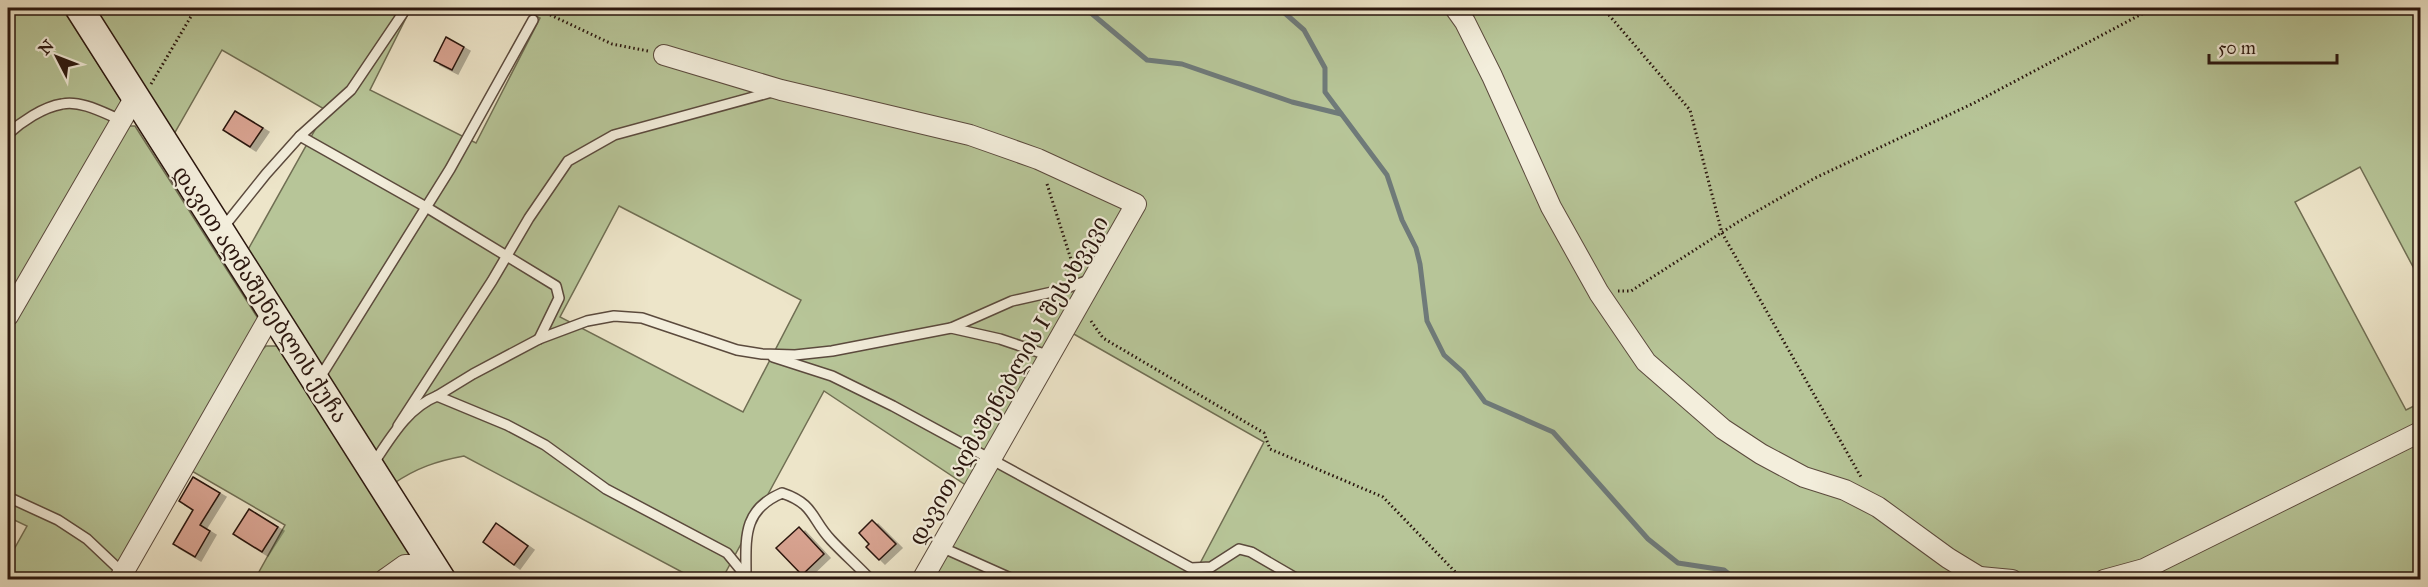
<svg xmlns="http://www.w3.org/2000/svg" width="2428" height="587" viewBox="0 0 2428 587" font-family="'IM FELL Great Primer','Noto Serif Georgian',serif">
	<defs>
		<filter id="shadow"><feDropShadow dx="6" dy="4" stdDeviation="0" flood-color="#0004"/></filter>
	</defs>
	<rect width="100%" height="100%" fill="#ede5c9"/>
	<filter id="stains"><feTurbulence type="fractalNoise" baseFrequency=".00333" numOctaves="4"/><feColorMatrix values="0 0 0 0 .2 0 0 0 0 .09 0 0 0 0 .02 0 0 0 .5 -.17"/></filter>
	<radialGradient id="worn" r=".72"><stop offset=".6" stop-color="#630" stop-opacity="0"/><stop offset="1" stop-color="#630" stop-opacity=".3"/></radialGradient>
	<g fill="#b7c598" stroke="#706e53" stroke-width="1.5" fill-rule="evenodd">
		<path d="M8,8H62L123,103L8,305Z"/>
		<path d="M87,8H411L370,90L476,143L540,18L520,8H2420V280L2360,167L2295,202L2406,410L2420,403V579L1475,580L1476,577L1469,573L1465,580L914,579L967,486L824,391L722,579H695L464,456C437,461 416,468 393,484L245,255L326,110L222,50L170,141ZM619,206L801,300L743,412L560,317ZM1072,333L1264,442L1197,569L999,459Z"/>
		<path d="M130,126H135L259,320L112,579L8,580V560L27,526L8,517V327L124,129Z"/>
		<path d="M266,346H277L410,554L380,570L371,579H255L285,525L190,470L256,356Z"/>
	</g>
	<g fill="none" stroke-linecap="round" stroke-linejoin="round">
		<g stroke="#6f7a79" stroke-width="5">
			<path d="M1085,8L1147,60L1182,64L1292,102L1341,114"/>
			<path d="M1279,8L1304,30L1325,68V92L1387,175L1402,220L1416,248L1420,264L1427,321L1444,355L1463,372L1485,402L1553,432L1648,539L1678,563L1724,570L1736,580"/>
		</g>
	</g>
	<g fill="#d9a492" stroke="#2a160e" stroke-width="1.5" filter="url(#shadow)">
		<path d="M446,37L464,47L452,70L434,61Z"/>
		<path d="M235,111L263,128L250,147L223,130Z"/>
		<path d="M193,477L220,493L200,525L210,531L195,557L173,544L193,510L179,501Z"/>
		<path d="M249,509L278,527L262,552L233,534Z"/>
		<path d="M872,520L896,544L879,560L866,547L869,544L859,533Z"/>
		<path d="M496,523L528,546L514,565L483,542Z"/>
		<path d="M799,527L824,554L802,575L776,548Z"/>
	</g>
	<g fill="none" stroke-linecap="round" stroke-linejoin="round">
		<g stroke="#5b4a3d" stroke-width="12">
			<g id="lane">
				<path d="M8,134C21,122 43,107 62,104C81,100 104,113 121,120"/>
				<path d="M300,136L426,207L556,286L559,298L539,339"/>
				<path d="M222,229L266,174L300,136L351,90L403,13"/>
				<path d="M951,328L1000,339L1050,356"/>
				<path d="M773,357L832,376L893,406L1191,568L1211,567L1239,549L1251,552L1299,580"/>
				<path d="M319,379L450,169L533,20"/>
				<path d="M437,396L473,374L539,339L587,321L614,316L642,318L737,350L762,354L795,355L832,351L951,328L1012,301L1061,290L1089,280"/>
				<path d="M398,426L492,281L529,218L568,161L614,135L772,92"/>
				<path d="M373,464C390,439 407,408 437,396L507,425L545,445L606,489L727,553L749,580"/>
				<path d="M8,497L58,520L87,539L123,573"/>
				<path d="M941,547L1015,580"/>
				<path d="M746,576C746,538 742,510 782,493C815,504 811,519 831,540C844,554 858,566 871,580"/>
			</g>
		</g>
		<g stroke="#5b4a3d" stroke-width="22">
			<g id="street">
				<path d="M1455,8L1465,22L1492,76L1551,207L1599,293L1646,362L1723,429L1761,454L1804,477L1845,490L1878,507L1948,558L1984,580"/>
				<path d="M664,55L781,90L970,135L1038,159L1136,204L922,580"/>
				<path d="M8,316L135,97"/>
				<path d="M1980,577L2012,580"/>
				<path d="M119,580L273,311"/>
				<path d="M384,580L405,565H433"/>
				<path d="M2104,580L2144,569L2420,432"/>
			</g>
		</g>
		<g stroke="#2a160e" stroke-width="30">
			<path id="secondary" d="M79,8L442,580"/>
		</g>
		<g stroke="#2a160e" stroke-width="3" stroke-dasharray="1.5 3" stroke-linecap="butt">
			<path d="M1603,8L1690,110L1722,233L1861,477"/>
			<path d="M542,11L612,44L648,51"/>
			<path d="M151,84L196,8"/>
			<path d="M1047,184L1075,272"/>
			<path d="M1618,291H1631L1738,222L1815,178L1974,103L2153,8"/>
			<path d="M1091,321L1103,338L1264,433L1270,449L1383,497L1463,580"/>
		</g>
		<use href="#lane" stroke="#f3eedc" stroke-width="9"/>
		<use href="#street" stroke="#f3eedc" stroke-width="20"/>
		<use href="#secondary" stroke="#f3eedc" stroke-width="27"/>
	</g>
	<g text-anchor="middle" stroke-width="4.5" stroke-linejoin="round" paint-order="stroke">
		<g font-size="22" fill="#2a160e" stroke="#f3eedc">
			<text transform="translate(261 294) rotate(57)" y="8">დავით აღმაშენებლის ქუჩა</text>
			<text transform="translate(1008 380) rotate(-60)" y="8">დავით აღმაშენებლის I შესახვევი</text>
		</g>
	</g>
	<rect width="2428" height="587" fill="none" stroke="#ede5c9" stroke-width="30"/>
	<rect x="9" y="9" width="2410" height="569" fill="none" stroke="#2a160e" stroke-width="3"/>
	<rect x="15" y="15" width="2398" height="557" fill="none" stroke="#2a160e" stroke-width="1.5"/>
	<g transform="translate(57 57) rotate(312)" stroke="#f3eedc" stroke-width="4.5" paint-order="stroke">
	<path d="M0-4.5L10 22L0 15L-10 22Z" fill="#2a160e"/>
	<text y="-9" font-size="16" font-weight="bold" text-anchor="middle" fill="#2a160e">N</text>
	</g>
	<path d="M2209 54v9h128v-9" fill="none" stroke="#2a160e" stroke-width="3"/>
	<text x="2218" y="54" font-size="18" fill="#2a160e" stroke="#f3eedc" stroke-width="4.5" paint-order="stroke">50 m</text>
	<rect width="100%" height="100%" filter="url(#stains)"/>
	<rect width="100%" height="100%" fill="url(#worn)"/>
</svg>
